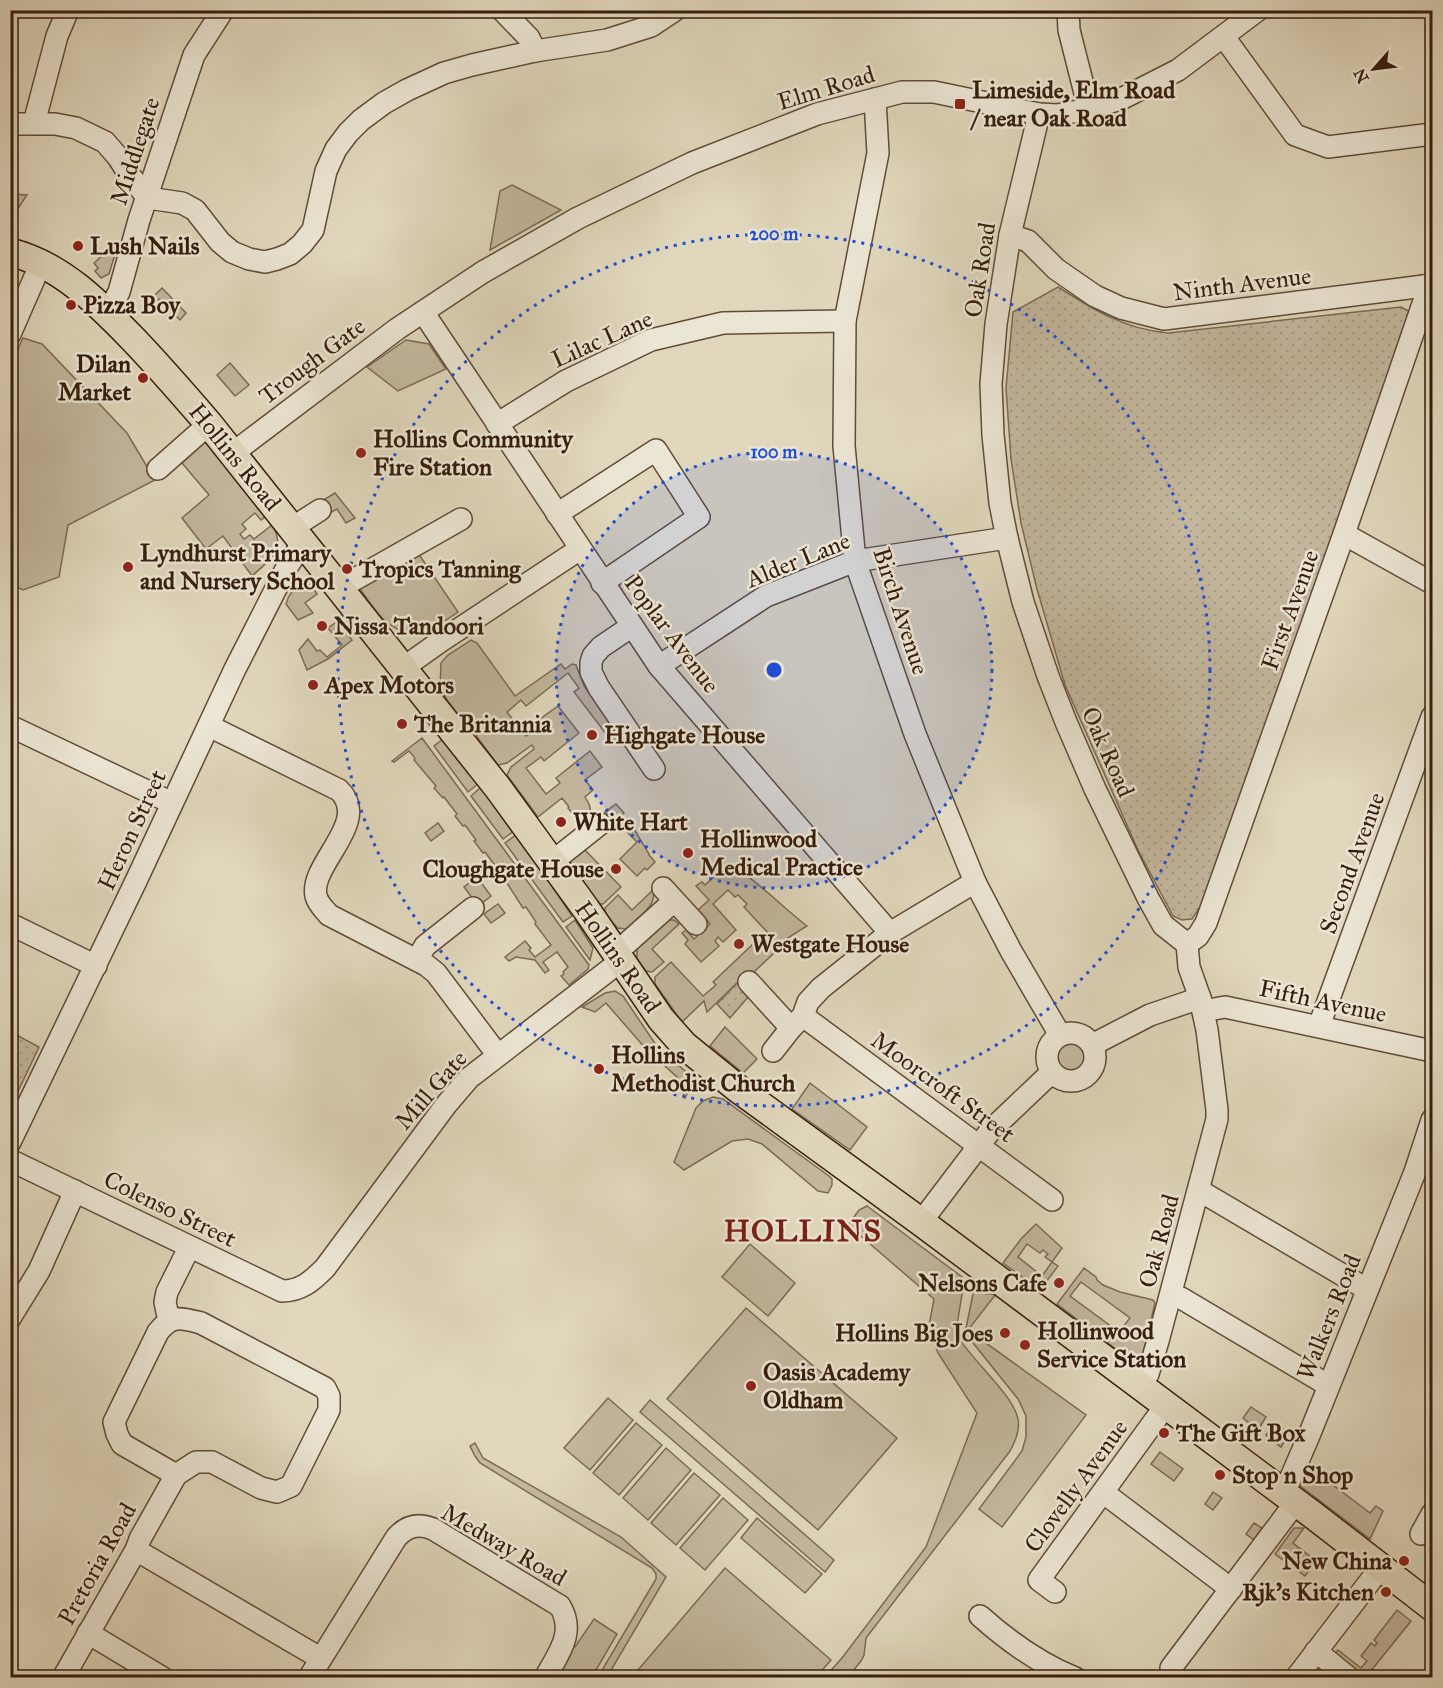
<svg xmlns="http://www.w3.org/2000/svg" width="1443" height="1688" viewBox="0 0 1443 1688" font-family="'IM FELL Great Primer',serif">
	<defs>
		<pattern id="park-dots" width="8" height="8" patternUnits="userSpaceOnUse" patternTransform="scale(1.5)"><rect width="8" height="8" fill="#c3b79e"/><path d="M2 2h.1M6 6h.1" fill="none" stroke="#a89d87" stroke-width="1.8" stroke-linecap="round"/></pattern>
	</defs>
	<rect width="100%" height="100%" fill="#e0d7bc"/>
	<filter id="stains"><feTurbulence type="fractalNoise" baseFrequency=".00333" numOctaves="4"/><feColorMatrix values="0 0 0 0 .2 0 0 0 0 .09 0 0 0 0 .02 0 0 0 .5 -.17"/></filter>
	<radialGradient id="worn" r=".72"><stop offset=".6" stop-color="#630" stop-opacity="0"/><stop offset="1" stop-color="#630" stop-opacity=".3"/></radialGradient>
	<g fill="#c3b79e" stroke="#7c6a55" stroke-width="1.5" fill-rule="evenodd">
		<path d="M512,185L561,210L490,250L500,191Z"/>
		<path d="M11,194L27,195L11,219L10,194Z"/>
		<path d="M116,251L109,274L101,278L95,271L98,268L94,263L106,252Z"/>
		<path d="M162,288L186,313L180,320L175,315L170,319L163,311L166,307L159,299L155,303L151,299Z"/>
		<path d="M23,338L42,344L127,433L155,480L68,525L59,577L23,590L11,584L10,366Z"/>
		<path d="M406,340L429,344L446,369L398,391L367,367Z"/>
		<path d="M230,363L249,385L235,396L217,375Z"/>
		<path d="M204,442L206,443L265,517L261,520L255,513L242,524L246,529L240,534L244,539L250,535L254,539L272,525C287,548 269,561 252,576L223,536L206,549L182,518L209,495L182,463Z"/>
		<path d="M335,493L355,518L346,523L337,509L328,514L320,502Z"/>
		<path d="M418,553L458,612C433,630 409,644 383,619C374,610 367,598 360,589V586Z"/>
		<path d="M303,582C310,582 313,588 317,594L305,603L313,613L298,620L286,604C288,595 295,586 303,582Z"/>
		<path d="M338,621L352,640L328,659L307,670L299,650L308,639L317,651L320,650L327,657L342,645L328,628Z"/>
		<path d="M471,640L477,643L515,696L561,664L565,669L572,664L576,665L584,686L619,737L613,743L574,692L579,688L568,673L526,706L521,700L507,712L526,736L539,726L536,722L558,706L579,733L544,761L541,757L526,768L546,794L560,783L556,778L590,751L602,767L585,780L593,790L585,797L589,804L593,820L584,828L568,808L569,807L562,798L538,817L507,775L511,767L534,749L532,745L507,763L498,765L477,737V725L470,730L447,700L440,686L441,663L448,655Z"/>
		<path d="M422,738L589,965L588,969L569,985L561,976L564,974L563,972L568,967L557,952L543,962L549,970L545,973L535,960L516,957L509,961L505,957L525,941L531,948L529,950L535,957L551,945L535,924L536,922L526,907L523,908L505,880L503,881L494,869L496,867L485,852L483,853L474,841L476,840L465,825L463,826L455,816L457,814L444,797L443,798L434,788L436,786L414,760L415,758L409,751L394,762L392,761Z"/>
		<path d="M443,739L478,784L468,792L434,746Z"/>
		<path d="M481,787L514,831L503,839L471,796Z"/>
		<path d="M616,804L624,813L613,822L605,812Z"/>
		<path d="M625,818L628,819L649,854V855L655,862L647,870L645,868L637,876L620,859L637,842L624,829H623L617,824Z"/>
		<path d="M438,823L444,831L431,841L425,833Z"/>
		<path d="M517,834L572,916L563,922L505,843Z"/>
		<path d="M585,850L621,887L603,904H598L570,862Z"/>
		<path d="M729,863C758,881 781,906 807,926L786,939L772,955L739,986L736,984L707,1012L704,1001L682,1022L655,984V977L671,962L703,996L716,985L713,982L752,945L756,948L770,935L744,907L747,904L738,895L735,897L728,890L713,904L736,930L723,942L718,937L715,941L719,946L701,962L685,944L688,940L682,933L686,930L694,939L710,924L698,910L709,900L696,886L702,882L705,885Z"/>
		<path d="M477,877L491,896L478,906L464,887Z"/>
		<path d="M653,890C658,906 637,918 626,929L618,928L605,916V908L618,895L632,910Z"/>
		<path d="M498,904L505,913L491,923L484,914Z"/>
		<path d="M575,920L593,948L590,960L566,927Z"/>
		<path d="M669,920H674L679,924L652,949L664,962L652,972L646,971L637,959V949Z"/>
		<path d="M615,991L623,996L656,1045L685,1071L689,1080L690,1088L685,1098L677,1077L646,1049L606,1003L595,1012L582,1007L605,993Z"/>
		<path d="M725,1027L757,1059L743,1073L710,1046Z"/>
		<circle cx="1070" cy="1057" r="17"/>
		<path d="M810,1083L867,1127L850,1150L792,1109Z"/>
		<path d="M713,1097L723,1099L829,1176L832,1179V1185L828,1193L818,1191L762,1144L748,1139L732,1141L684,1170L674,1162L696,1108L703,1101Z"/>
		<path d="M867,1206L962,1277L964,1282L957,1325V1335C971,1360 1013,1394 1018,1419C1020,1430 1015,1442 1010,1451L866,1638L864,1655L861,1661L848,1677H825L842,1658L926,1547L977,1413L938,1353L929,1326L934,1299L848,1225L859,1210Z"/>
		<path d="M1036,1224L1062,1248L1052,1262L1058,1266L1040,1290L1003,1263L1021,1239ZM1027,1244L1040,1253L1043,1250L1048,1254L1045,1257L1052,1262L1042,1276L1018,1257Z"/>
		<path d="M750,1244L795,1283L768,1316L722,1277Z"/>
		<path d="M1084,1268L1096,1277L1097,1280L1103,1285L1120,1292L1153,1300L1155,1303L1141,1362L1134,1363L1057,1304ZM1081,1282L1130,1318L1119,1332L1070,1296Z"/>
		<path d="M975,1284L986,1294H996L968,1330L1086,1415L1002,1527L979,1509L1022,1451L1026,1437V1416L1018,1399L965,1333Z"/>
		<path d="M746,1308L897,1438L818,1530L667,1399Z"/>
		<path d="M608,1398L633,1420L590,1470L564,1448Z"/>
		<path d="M650,1400L834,1560L825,1572L640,1412Z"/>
		<path d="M1251,1407L1266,1417L1258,1430L1243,1418Z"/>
		<path d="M636,1423L662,1445L619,1495L593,1473Z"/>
		<path d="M1275,1423L1289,1433L1281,1447L1266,1435Z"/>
		<path d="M475,1443L483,1458L621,1537L666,1577L607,1677H598L656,1579V1574L652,1568L480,1463L475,1456L470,1446Z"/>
		<path d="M666,1448L691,1470L648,1520L623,1498Z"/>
		<path d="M1160,1452L1183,1469L1174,1481L1151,1464Z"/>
		<path d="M1308,1466L1370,1513L1376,1506L1383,1511L1370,1539L1299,1485Z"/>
		<path d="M694,1473L720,1495L676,1545L651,1523Z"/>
		<path d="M1213,1492L1222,1498L1213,1510L1205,1504Z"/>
		<path d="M723,1498L748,1520L705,1570L680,1548Z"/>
		<path d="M757,1518L822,1574L805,1593L741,1538Z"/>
		<path d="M1254,1523L1262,1528L1254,1540L1246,1534Z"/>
		<path d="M1294,1528H1304L1293,1543L1316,1561L1305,1576L1275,1554Z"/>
		<path d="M725,1568L831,1660L816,1677H632Z"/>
		<path d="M1397,1610L1411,1621L1366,1677H1363L1334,1655L1338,1650L1361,1668L1367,1661L1361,1656L1371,1643L1375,1646L1377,1643L1374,1640Z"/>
		<path d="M594,1619L617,1634L592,1677L553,1678L569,1647H575Z"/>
	</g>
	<g fill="url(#park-dots)" stroke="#7c6a55" stroke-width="1.5">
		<path d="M1058,287C1094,310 1124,329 1168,333L1401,307L1413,313L1200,907L1192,919L1182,920L1173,916L1138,850L1065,685L1037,589L1021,523L1011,459L1006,388L1013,312Z"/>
		<path d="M737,983L749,996L730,1018L717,1004Z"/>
		<path d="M11,1032L39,1047L11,1106Z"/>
	</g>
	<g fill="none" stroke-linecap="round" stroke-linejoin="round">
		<g stroke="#604c38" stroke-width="24">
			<g id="minor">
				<path d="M502,10L529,38L535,51"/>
				<path d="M1068,10L1069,30L1089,109"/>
				<path d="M1224,37L1295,135L1328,147L1432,134"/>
				<path d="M875,99L878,153L845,321L844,446L855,561L915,734L975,882L1011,951L1060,1035"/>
				<path d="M1039,114L1010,235L996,324L991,384L993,435L1000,503L1007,538L1023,602L1048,676L1066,722L1095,789L1148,898L1163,925L1187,944L1189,967L1200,998L1207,1030L1217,1110V1119L1158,1341L1148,1374L1140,1385"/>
				<path d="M34,123L57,36L68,10"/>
				<path d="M10,124H55L76,128L105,142L118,157L130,176L148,198"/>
				<path d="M148,198L182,203L195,210L220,242L232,252L249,259L265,262L277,259L290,254L302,244L313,230L326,171L336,149L348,133L361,120L384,103L407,90L444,73L472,65L535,51L607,40L651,26L675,10"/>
				<path d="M1010,235L1028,241L1056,269L1095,296L1121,308L1164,319L1432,285"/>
				<path d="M106,311L113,303L119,292L139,220L194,55L223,10"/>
				<path d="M423,312L659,666L890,933"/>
				<path d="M10,334L41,263"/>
				<path d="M497,424L566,381L651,340L723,323L845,321"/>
				<path d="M233,453L397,329L483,272L578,218L692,163L817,114L902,92H934L1039,114L1057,115L1089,109L1123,98L1178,70L1258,10"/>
				<path d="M158,469L209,424"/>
				<path d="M557,514L656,450L699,517L602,583"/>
				<path d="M292,528L320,510"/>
				<path d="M1344,534L1432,583"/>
				<path d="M341,589L350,582L461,519"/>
				<path d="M632,626L601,647L593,656L591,663V672L599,688L654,769"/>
				<path d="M659,666L766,596L855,561L1007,538"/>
				<path d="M403,668L441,641L580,549"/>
				<path d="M10,726L172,803"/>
				<path d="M209,726L339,790C372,822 309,864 316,896C318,904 324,909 329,915L426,965L436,973L497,1054"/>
				<path d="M552,862L600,824"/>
				<path d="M663,888L696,924"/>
				<path d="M10,924L96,966"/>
				<path d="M1187,944L1198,936L1206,923L1344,534L1425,298L1423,286"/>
				<path d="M615,951L626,944L674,901"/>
				<path d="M417,960L425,946L473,908"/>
				<path d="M749,982L791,1028"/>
				<path d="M1203,1011L1225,1007L1432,1051"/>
				<path d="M803,1016L1052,1200"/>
				<path d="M1319,1026L1432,717"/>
				<circle cx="1071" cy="1057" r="24"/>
				<path d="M1092,1045L1150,1015L1200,998"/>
				<path d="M773,1051L791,1028L803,1016L808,1002L821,988L890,933L975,882"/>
				<path d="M10,1142L136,881L235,669L287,567L298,550L305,544"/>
				<path d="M10,1160L282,1291C301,1291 312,1281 325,1268L446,1105L469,1078L622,960"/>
				<path d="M1199,1193L1207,1195L1363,1287L1368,1288"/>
				<path d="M921,1222L990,1131L1052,1072"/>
				<path d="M1171,1295L1181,1298L1321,1381L1329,1384"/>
				<path d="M10,1318L39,1271L75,1191"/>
				<path d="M169,1321L165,1302L167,1292L185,1256"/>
				<path d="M1282,1492L1288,1484L1308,1438L1415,1172L1432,1120"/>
				<path d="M1104,1493L1231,1589"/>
				<path d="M1421,1534L1432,1514"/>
				<path d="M136,1550L320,1658"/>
				<path d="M1055,1592L1039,1580L1166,1405"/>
				<path d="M980,1616C1008,1641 1040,1664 1075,1678"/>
				<path d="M88,1633L163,1678"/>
				<path d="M1316,1651L1349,1678"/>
				<path d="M1171,1668L1296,1502"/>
				<path d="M63,1678L136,1550L140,1539L176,1475L122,1444L117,1434L114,1422L158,1332C172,1314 181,1318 201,1323L325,1388L329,1396V1410L291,1486L277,1492L261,1488L212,1462H196L176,1475"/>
				<path d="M309,1678L396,1538C406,1526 418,1523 433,1529L560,1606C576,1633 558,1654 545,1678"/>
				<path d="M1296,1678L1381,1567"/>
			</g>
		</g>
		<g stroke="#361d0c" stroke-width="30">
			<path id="major" d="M10,252C61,265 97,302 132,338C159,366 184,395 209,424L498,788L586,909L661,1019L684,1045L737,1088L921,1222L1313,1515L1432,1607"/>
		</g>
		<use href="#minor" stroke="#ebe5d3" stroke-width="21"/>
		<use href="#major" stroke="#e0d7bc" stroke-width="27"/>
	</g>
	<circle cx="774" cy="670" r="218" fill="#1d4ed8" fill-opacity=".12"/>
	<g fill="none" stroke="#1d4ed8" stroke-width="3" stroke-dasharray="3 6">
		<circle cx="774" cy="670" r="218"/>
		<circle cx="774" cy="670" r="436"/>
	</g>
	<g fill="#8f2418" stroke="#ebe5d3" stroke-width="2">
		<rect x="954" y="98" width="12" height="12" rx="3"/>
		<circle cx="78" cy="246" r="6"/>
		<circle cx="71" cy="305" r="6"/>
		<circle cx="143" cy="378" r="6"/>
		<circle cx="361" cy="453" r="6"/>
		<circle cx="128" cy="567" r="6"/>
		<circle cx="347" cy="569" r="6"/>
		<circle cx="322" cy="626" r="6"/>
		<circle cx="313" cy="685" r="6"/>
		<circle cx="402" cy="724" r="6"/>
		<circle cx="592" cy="735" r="6"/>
		<circle cx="561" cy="822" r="6"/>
		<circle cx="688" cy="853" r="6"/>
		<circle cx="616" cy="869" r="6"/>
		<circle cx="739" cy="944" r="6"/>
		<circle cx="599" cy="1069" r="6"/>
		<circle cx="1059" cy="1283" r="6"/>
		<circle cx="1005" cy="1333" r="6"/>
		<circle cx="1025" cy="1345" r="6"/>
		<circle cx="751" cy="1386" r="6"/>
		<circle cx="1164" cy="1433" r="6"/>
		<circle cx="1220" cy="1475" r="6"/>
		<circle cx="1404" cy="1561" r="6"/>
		<circle cx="1386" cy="1592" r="6"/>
	</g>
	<g text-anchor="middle" stroke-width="5" stroke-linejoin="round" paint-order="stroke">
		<g font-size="24" fill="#361d0c" stroke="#ebe5d3">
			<text transform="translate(826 88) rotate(-17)" y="8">Elm Road</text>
			<text transform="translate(135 151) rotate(-72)" y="8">Middlegate</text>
			<text transform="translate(980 270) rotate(-81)" y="8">Oak Road</text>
			<text transform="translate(1242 284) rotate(-7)" y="8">Ninth Avenue</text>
			<text transform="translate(602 339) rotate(-24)" y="8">Lilac Lane</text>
			<text transform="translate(312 361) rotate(-37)" y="8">Trough Gate</text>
			<text transform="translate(235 457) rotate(51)" y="8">Hollins Road</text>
			<text transform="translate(798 560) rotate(-22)" y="8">Alder Lane</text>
			<text transform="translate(1290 610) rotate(-70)" y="8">First Avenue</text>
			<text transform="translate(901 611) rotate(72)" y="8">Birch Avenue</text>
			<text transform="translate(672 634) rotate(53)" y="8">Poplar Avenue</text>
			<text transform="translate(1108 752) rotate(66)" y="8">Oak Road</text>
			<text transform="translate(132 830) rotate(-65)" y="8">Heron Street</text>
			<text transform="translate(1352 863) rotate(-70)" y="8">Second Avenue</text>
			<text transform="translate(618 957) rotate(55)" y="8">Hollins Road</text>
			<text transform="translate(1323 1001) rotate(12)" y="8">Fifth Avenue</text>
			<text transform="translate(943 1087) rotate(36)" y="8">Moorcroft Street</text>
			<text transform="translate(431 1090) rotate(-49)" y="8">Mill Gate</text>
			<text transform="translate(170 1209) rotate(26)" y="8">Colenso Street</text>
			<text transform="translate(1159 1241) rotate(-75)" y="8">Oak Road</text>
			<text transform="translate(1329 1317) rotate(-68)" y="8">Walkers Road</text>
			<text transform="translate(1076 1486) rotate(-54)" y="8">Clovelly Avenue</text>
			<text transform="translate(504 1545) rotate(30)" y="8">Medway Road</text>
			<text transform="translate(97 1564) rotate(-61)" y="8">Pretoria Road</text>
		</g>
		<g font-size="24" font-weight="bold" fill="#361d0c" stroke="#ebe5d3" text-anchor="start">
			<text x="972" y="98">Limeside, Elm Road<tspan x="972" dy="28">/ near Oak Road</tspan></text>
			<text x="90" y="254">Lush Nails</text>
			<text x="83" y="313">Pizza Boy</text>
			<text x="131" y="372" text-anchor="end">Dilan<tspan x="131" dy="28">Market</tspan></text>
			<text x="373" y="447">Hollins Community<tspan x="373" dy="28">Fire Station</tspan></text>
			<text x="140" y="561">Lyndhurst Primary<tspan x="140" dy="28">and Nursery School</tspan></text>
			<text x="359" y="577">Tropics Tanning</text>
			<text x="334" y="634">Nissa Tandoori</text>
			<text x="325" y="693">Apex Motors</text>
			<text x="414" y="732">The Britannia</text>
			<text x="604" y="743">Highgate House</text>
			<text x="573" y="830">White Hart</text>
			<text x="700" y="847">Hollinwood<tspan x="700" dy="28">Medical Practice</tspan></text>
			<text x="604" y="877" text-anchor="end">Cloughgate House</text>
			<text x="751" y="952">Westgate House</text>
			<text x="611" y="1063">Hollins<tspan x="611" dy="28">Methodist Church</tspan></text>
			<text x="1047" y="1291" text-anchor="end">Nelsons Cafe</text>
			<text x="1037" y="1339">Hollinwood<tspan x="1037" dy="28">Service Station</tspan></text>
			<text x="993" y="1341" text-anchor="end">Hollins Big Joes</text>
			<text x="763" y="1380">Oasis Academy<tspan x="763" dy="28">Oldham</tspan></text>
			<text x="1176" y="1441">The Gift Box</text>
			<text x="1232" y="1483">Stop n Shop</text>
			<text x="1392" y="1569" text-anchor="end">New China</text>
			<text x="1374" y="1600" text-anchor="end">Rjk's Kitchen</text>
		</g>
		<g font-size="30" font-weight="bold" letter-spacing="1.5" fill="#7a1f14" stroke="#ebe5d3">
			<text x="803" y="1241">HOLLINS</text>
		</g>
	</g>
	<circle cx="774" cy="670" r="9" fill="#1d4ed8" stroke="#ebe5d3" stroke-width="3"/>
	<g font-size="18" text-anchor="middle" font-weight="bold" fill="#1d4ed8" stroke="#ebe5d3" stroke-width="5" stroke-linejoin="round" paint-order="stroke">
		<text x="774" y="240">200 m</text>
		<text x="774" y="458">100 m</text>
	</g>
	<rect width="1443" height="1688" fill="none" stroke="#e0d7bc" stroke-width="36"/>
	<rect x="12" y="12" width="1419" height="1664" fill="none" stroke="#361d0c" stroke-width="3"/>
	<rect x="18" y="18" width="1407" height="1652" fill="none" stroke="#361d0c" stroke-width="1.5"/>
	<g transform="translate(1374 69) rotate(242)" stroke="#ebe5d3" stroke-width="4.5" paint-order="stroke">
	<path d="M0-4.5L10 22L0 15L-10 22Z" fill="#361d0c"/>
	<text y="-9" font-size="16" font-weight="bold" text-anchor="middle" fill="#361d0c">N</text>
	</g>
	<rect width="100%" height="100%" filter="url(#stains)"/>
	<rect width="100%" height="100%" fill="url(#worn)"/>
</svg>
